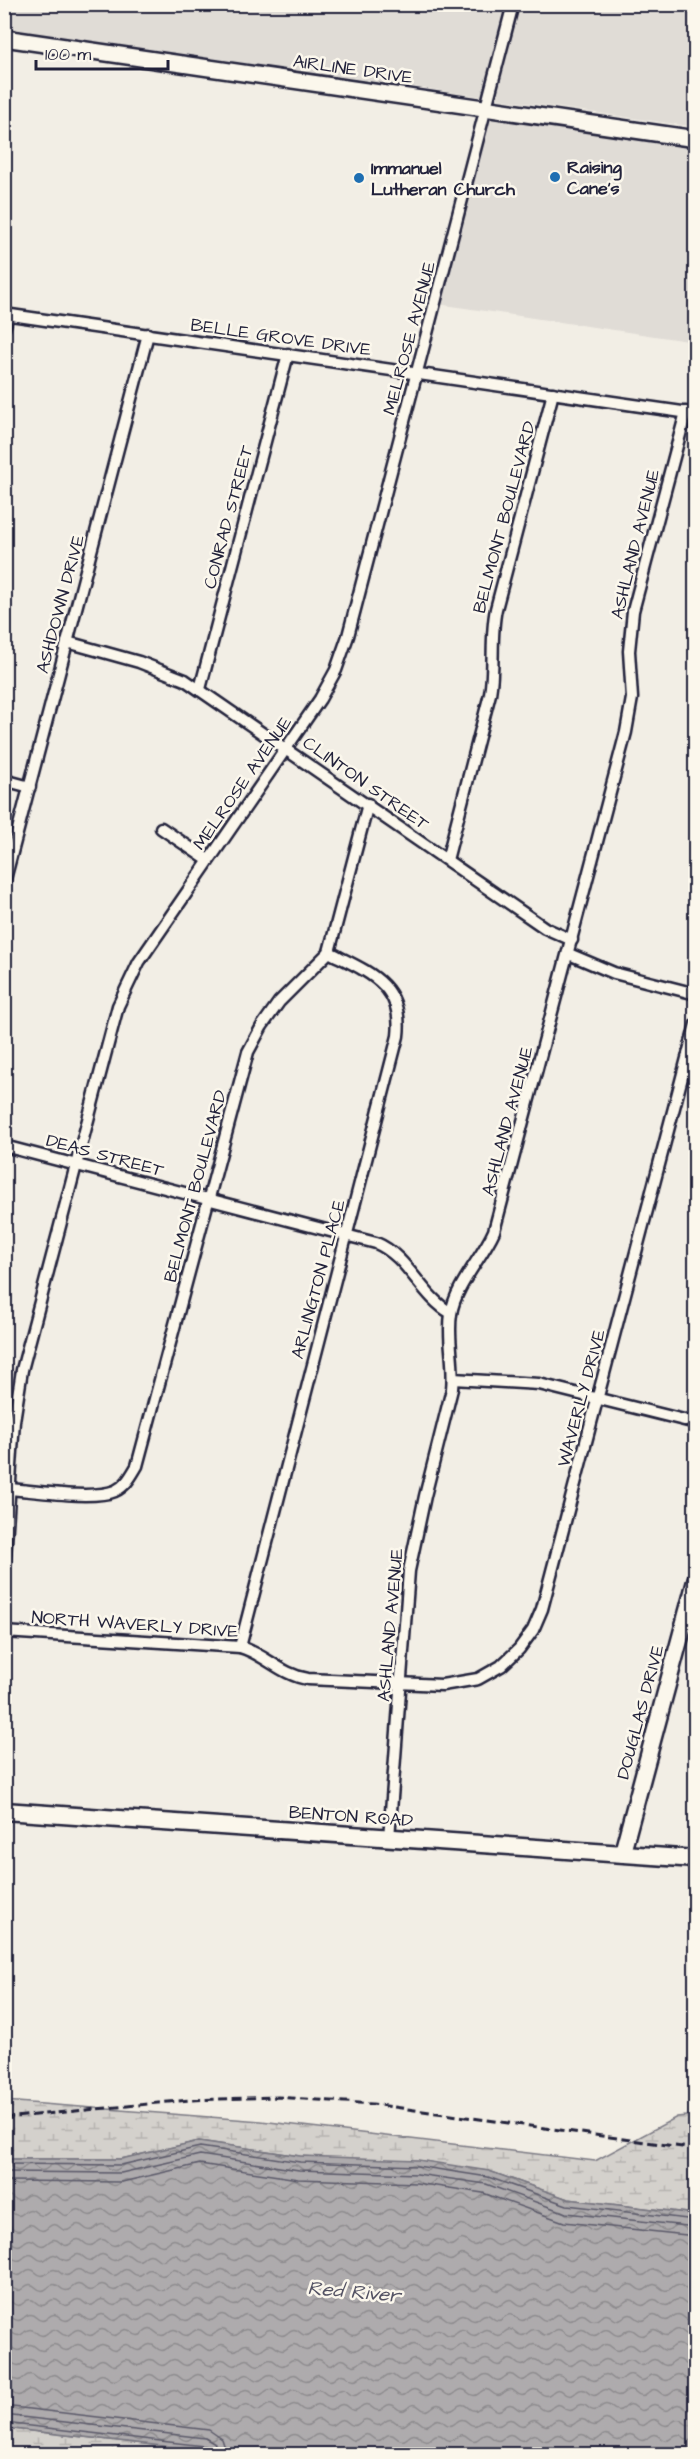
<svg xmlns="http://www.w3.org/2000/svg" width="700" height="2459" viewBox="0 0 700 2459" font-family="'Architects Daughter',sans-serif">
	<defs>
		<pattern id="wetland-marsh" width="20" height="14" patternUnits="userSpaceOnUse" patternTransform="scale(1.5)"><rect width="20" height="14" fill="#d4d1cc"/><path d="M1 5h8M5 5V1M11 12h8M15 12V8" fill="none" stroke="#b6b3b0"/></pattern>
		<pattern id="water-waves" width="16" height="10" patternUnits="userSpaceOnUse" patternTransform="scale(1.5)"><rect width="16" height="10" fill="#aeabad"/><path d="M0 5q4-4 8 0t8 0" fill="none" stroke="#8d8b8e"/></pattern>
	</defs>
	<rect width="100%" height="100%" fill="#f2eee5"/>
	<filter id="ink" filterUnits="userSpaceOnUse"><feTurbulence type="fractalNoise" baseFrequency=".0167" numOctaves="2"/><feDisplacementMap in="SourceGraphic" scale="12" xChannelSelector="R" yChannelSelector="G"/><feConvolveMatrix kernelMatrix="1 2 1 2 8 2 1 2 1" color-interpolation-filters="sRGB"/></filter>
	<g filter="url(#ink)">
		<g fill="#e0dcd6">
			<path d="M5,4L695,5V127L5,29Z"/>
			<path d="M490,113L695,145V342L438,304Z"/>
		</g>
		<g fill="url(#wetland-marsh)" stroke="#7b7a84" stroke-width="1.5">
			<path d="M4,2101L261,2121L595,2161L677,2117L695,2115V2214L568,2199L489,2171L300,2156L199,2141L121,2159H5Z"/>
			<path d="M5,2428L232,2454H5Z"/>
		</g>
		<path fill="url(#water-waves)" stroke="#76747f" stroke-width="1.5" d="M199,2141L300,2156L418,2160L489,2171L568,2199L695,2214V2454H232L5,2428V2159H121Z"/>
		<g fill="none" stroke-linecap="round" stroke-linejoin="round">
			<g stroke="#5a5969" stroke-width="1.5">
				<path d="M4,2164L121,2165L200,2147L300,2162L417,2166L488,2177L567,2205L696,2220"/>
				<path d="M4,2172L121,2173L200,2155L299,2170L417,2174L486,2184L566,2213L696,2227"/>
				<path d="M4,2181L122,2182L200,2164L298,2179L416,2183L483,2193L564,2222L696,2236"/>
				<path d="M4,2406L209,2430L222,2439L227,2454"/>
				<path d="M4,2415L205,2438L215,2444L218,2454"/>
				<path d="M4,2423L204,2446L209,2449L210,2454"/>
			</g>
			<g stroke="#22223b" stroke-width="15">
				<g id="street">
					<path d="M4,314L696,414"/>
					<path d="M4,329L8,315"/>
					<path d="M67,642L139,662L185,680L545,928L572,940"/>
					<path d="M200,689L288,354"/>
					<path d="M4,780L30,787"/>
					<path d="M161,828L208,860"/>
					<path d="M447,860L490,694C495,666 490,637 496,609L553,393"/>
					<path d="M4,883L148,334"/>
					<path d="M569,954L614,973L696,994"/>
					<path d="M4,1146L376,1243C408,1256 421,1296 451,1313"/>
					<path d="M453,1379L539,1384L696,1423"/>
					<path d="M10,1489C36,1491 93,1500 115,1491C126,1486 131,1476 137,1466L248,1052L262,1026L279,1002L329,952L368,804"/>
					<path d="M4,1573L14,1421L22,1370L118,1006L139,962L320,699L336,670L348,636L513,4"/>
					<path d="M4,1632L240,1647C265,1654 281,1675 308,1679L442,1685L478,1679L501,1666L519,1649L533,1630L542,1609L696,1024"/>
					<path d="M240,1647L398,1036C404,984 368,972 329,952"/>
					<path d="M389,1838L409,1571L425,1496L452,1389C455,1364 447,1339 451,1314C455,1286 482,1258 494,1231L626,732L632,698L629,651L633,611L686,412"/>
				</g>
			</g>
			<g stroke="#22223b" stroke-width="20">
				<g id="secondary">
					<path d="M4,38L696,139"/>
					<path d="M622,1854L696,1579"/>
				</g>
			</g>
			<g stroke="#22223b" stroke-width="21">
				<path id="primary" d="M4,1811L696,1859"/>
			</g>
			<use href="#street" stroke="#fbf7ec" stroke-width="10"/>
			<use href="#secondary" stroke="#fbf7ec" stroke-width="15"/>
			<use href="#primary" stroke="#fbf7ec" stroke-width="16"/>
			<path stroke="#22223b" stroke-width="3" stroke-dasharray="9 4.5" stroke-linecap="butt" d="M4,2118L189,2100L278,2097L372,2104L696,2149"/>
		</g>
	</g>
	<g fill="#1f6fb2" stroke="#fbf7ec" stroke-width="2">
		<circle cx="555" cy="177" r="6"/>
		<circle cx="359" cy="178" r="6"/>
	</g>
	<g text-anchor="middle" stroke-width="5" stroke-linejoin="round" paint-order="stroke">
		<g font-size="18" fill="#22223b" stroke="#fbf7ec">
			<text transform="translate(353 69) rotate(8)" y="6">AIRLINE DRIVE</text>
			<text transform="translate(281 337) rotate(8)" y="6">BELLE GROVE DRIVE</text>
			<text transform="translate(409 338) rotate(-75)" y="6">MELROSE AVENUE</text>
			<text transform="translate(228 517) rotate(-75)" y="6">CONRAD STREET</text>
			<text transform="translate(504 517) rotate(-75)" y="6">BELMONT BOULEVARD</text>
			<text transform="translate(635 544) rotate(-76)" y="6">ASHLAND AVENUE</text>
			<text transform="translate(60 604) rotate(-75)" y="6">ASHDOWN DRIVE</text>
			<text transform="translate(242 783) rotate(-55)" y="6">MELROSE AVENUE</text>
			<text transform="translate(366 783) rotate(35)" y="6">CLINTON STREET</text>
			<text transform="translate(507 1121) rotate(-75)" y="6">ASHLAND AVENUE</text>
			<text transform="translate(105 1155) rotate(15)" y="6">DEAS STREET</text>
			<text transform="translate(195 1186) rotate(-75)" y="6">BELMONT BOULEVARD</text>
			<text transform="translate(318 1279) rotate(-75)" y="6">ARLINGTON PLACE</text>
			<text transform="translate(581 1398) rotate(-75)" y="6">WAVERLY DRIVE</text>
			<text transform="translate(135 1624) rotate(4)" y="6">NORTH WAVERLY DRIVE</text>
			<text transform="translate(390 1625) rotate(-85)" y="6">ASHLAND AVENUE</text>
			<text transform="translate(640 1712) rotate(-75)" y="6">DOUGLAS DRIVE</text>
			<text transform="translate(351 1816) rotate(4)" y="6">BENTON ROAD</text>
		</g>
		<g font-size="18" font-weight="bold" fill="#22223b" stroke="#fbf7ec" text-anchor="start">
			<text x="567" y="173">Raising<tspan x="567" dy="21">Cane's</tspan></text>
			<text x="371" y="174">Immanuel<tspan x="371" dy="21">Lutheran Church</tspan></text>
		</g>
		<g font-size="20" font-style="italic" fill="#535263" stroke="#fbf7ec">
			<text transform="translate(354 2291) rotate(5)" y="7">Red River</text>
		</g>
	</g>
	<rect width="700" height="2459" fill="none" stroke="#fbf7ec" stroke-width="24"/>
	<rect x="12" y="12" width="676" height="2435" fill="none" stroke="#22223b" stroke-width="2" filter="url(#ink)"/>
	<path d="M36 60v9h132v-9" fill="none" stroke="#22223b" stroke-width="3"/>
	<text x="45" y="60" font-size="18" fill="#22223b" stroke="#fbf7ec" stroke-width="4.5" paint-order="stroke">100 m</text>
</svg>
